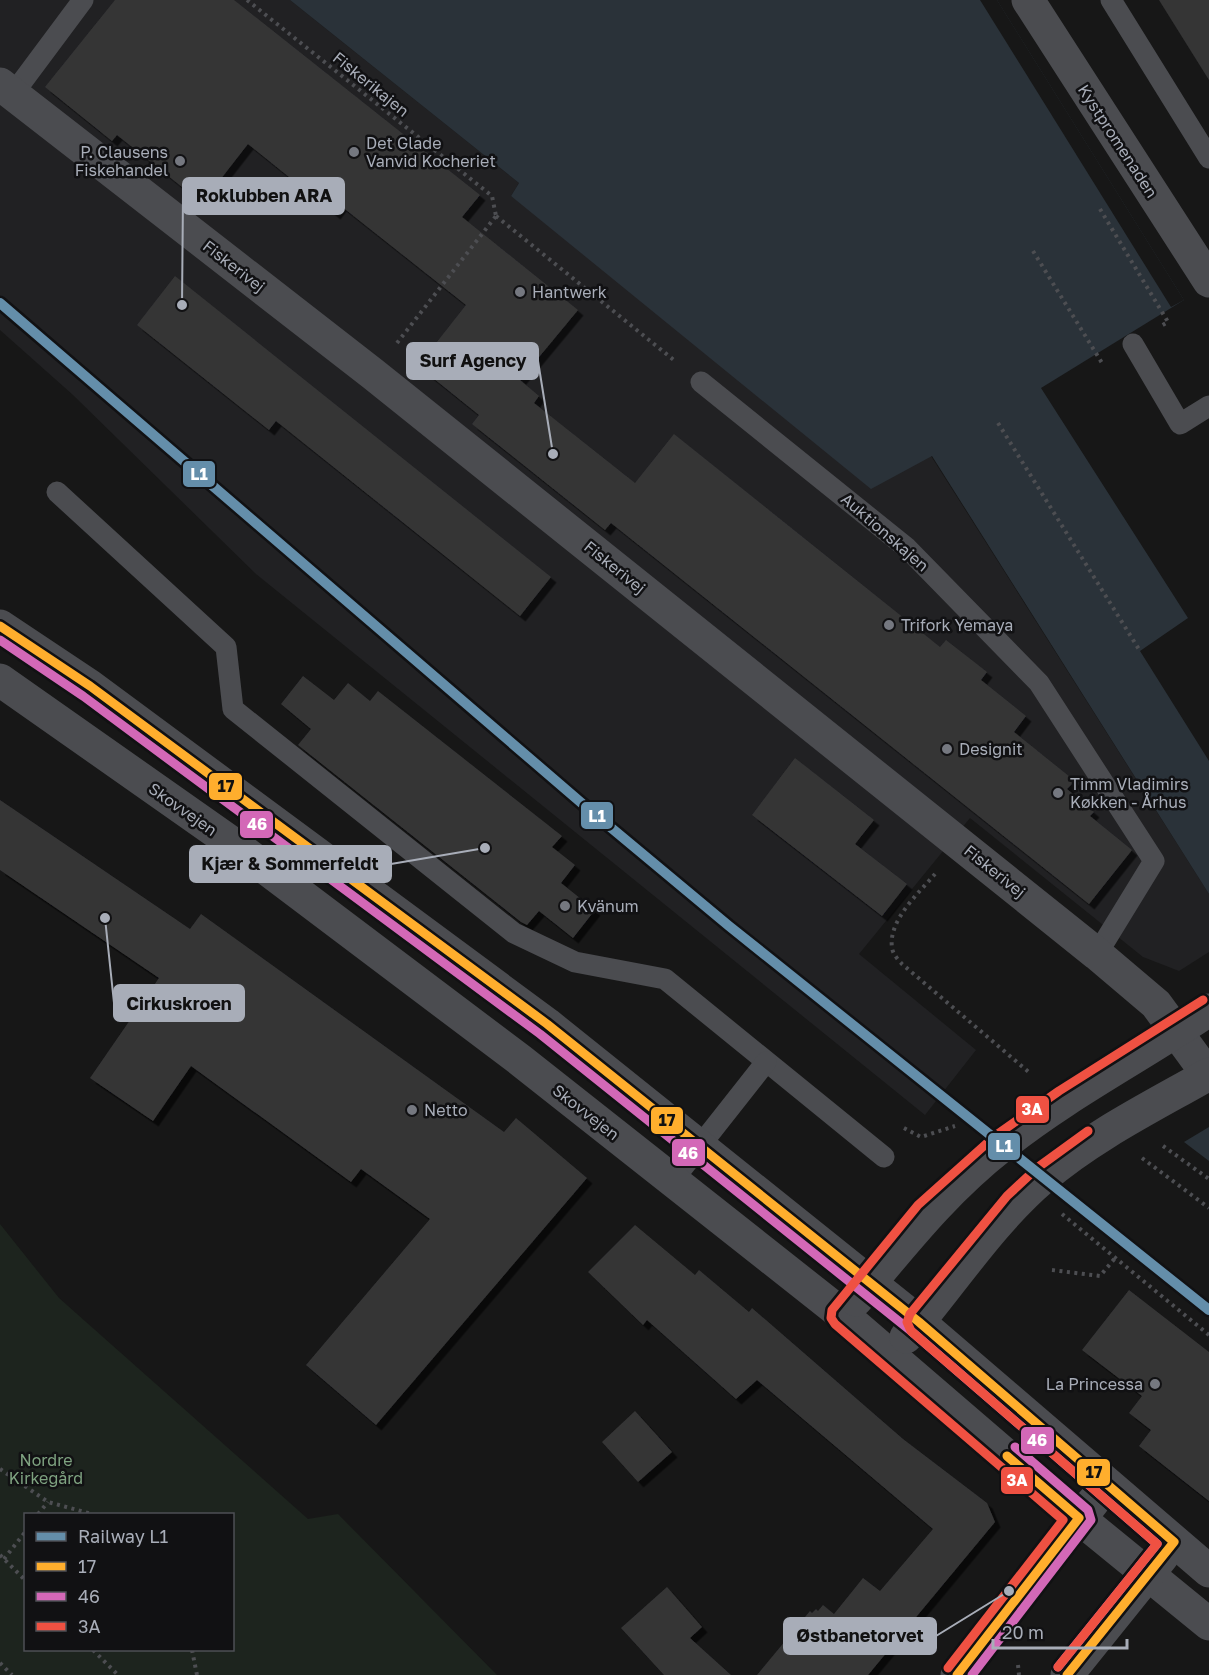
<svg xmlns="http://www.w3.org/2000/svg" width="1209" height="1675" viewBox="0 0 1209 1675" font-family="'Golos Text',sans-serif">
	<defs>
		<filter id="shadow"><feDropShadow dx="5.5" dy="5.5" stdDeviation="0" flood-color="#0009"/></filter>
	</defs>
	<rect width="100%" height="100%" fill="#171717"/>
	<path fill="#212123" d="M0,0H290L519,183L511,196L931,456L1209,894V952L1179,971L1143,957L970,818L859,954L976,1050L925,1115L256,574L73,395L0,330Z"/>
	<path fill="#1d241e" fill-rule="evenodd" d="M0,1224L59,1298L308,1519L338,1514L497,1675H0ZM26,1514H232V1650H26Z"/>
	<g fill="#2a3239">
		<path d="M290,0H997L1184,300L1041,388L1188,618L1140,651L1209,761V894L932,456L871,489L511,196L519,183Z"/>
		<path d="M1209,1127V1161L1184,1142Z"/>
	</g>
	<path fill="#171717" d="M980,0H997L1184,300L1171,307Z"/>
	<g fill="#353536" filter="url(#shadow)">
		<path d="M115,0H234L480,195L462,217L578,310L520,380L539,396L534,403L635,483L674,434L940,647L946,640L987,672L981,680L1026,716L1014,732L1075,781L1067,789L1094,812L1090,816L1132,850L1089,904L611,523L605,530L472,424L479,415L418,366L466,305L341,206L335,214L248,144L202,203L117,135L112,141L45,87Z"/>
		<path d="M1159,0H1209V80Z"/>
		<path d="M175,276L551,577L520,616L276,421L269,430L137,325Z"/>
		<path d="M303,676L334,700L348,683L370,701L378,691L562,836L552,847L575,865L561,883L595,910L573,938L539,911L527,925L521,922L298,745L311,729L281,704Z"/>
		<path d="M795,758L874,820L855,844L907,884L882,916L752,815Z"/>
		<path d="M0,800L190,929L201,914L504,1132L516,1118L587,1178L376,1425L306,1365L430,1219L361,1169L351,1182L191,1066L153,1121L90,1078L159,978L0,870Z"/>
		<path d="M635,1225L695,1275L699,1270L749,1312L752,1308L903,1439L987,1503L995,1522L868,1675H757L810,1611L812,1613L816,1609L818,1611L823,1605L834,1614L863,1578L880,1591L933,1529L757,1380L736,1399L647,1320L643,1325L588,1272Z"/>
		<path d="M1129,1290L1209,1352V1501L1139,1446L1151,1430L1129,1413L1142,1396L1082,1350Z"/>
		<path d="M635,1411L672,1452L638,1482L602,1442Z"/>
		<path d="M667,1587L702,1627L690,1638L731,1675H664L621,1628Z"/>
	</g>
	<g fill="none" stroke-linecap="round" stroke-linejoin="round">
		<g stroke="#4d4e52" stroke-width="4" stroke-dasharray="3 4.5" stroke-linecap="butt">
			<path d="M247,0L492,196L496,216"/>
			<path d="M1100,209L1168,322L1161,326"/>
			<path d="M496,216L675,361"/>
			<path d="M1033,251L1102,363"/>
			<path d="M397,343L496,216"/>
			<path d="M998,423L1140,651"/>
			<path d="M935,874C919,893 888,920 892,948C893,954 898,960 902,964L1031,1074"/>
			<path d="M904,1128L921,1137L955,1126"/>
			<path d="M1163,1146L1209,1179"/>
			<path d="M1142,1158L1209,1208"/>
			<path d="M1062,1214L1209,1335"/>
			<path d="M1052,1270L1100,1276L1116,1257"/>
			<path d="M0,1469L48,1502L92,1514"/>
			<path d="M38,1514L48,1502"/>
			<path d="M0,1555L26,1581"/>
			<path d="M4,1559L26,1531"/>
			<path d="M93,1650L118,1675"/>
			<path d="M192,1650L197,1675"/>
			<path d="M0,1663L12,1675"/>
			<path d="M1018,1665L1019,1675"/>
		</g>
		<g stroke="#4b4c50" stroke-width="21">
			<path d="M1111,0L1209,158"/>
			<path d="M13,94L83,0"/>
			<path d="M1133,344L1180,424L1209,406"/>
			<path d="M701,382L907,548L1039,683L1154,861L1097,954"/>
			<path d="M57,492L226,647L233,709L514,933L575,962L665,979L884,1157"/>
			<path d="M673,1180L766,1062"/>
		</g>
		<g stroke="#4b4c50" stroke-width="33">
			<path d="M1028,0L1209,281"/>
			<path d="M0,84L373,374L1097,954L1156,1004L1208,1075"/>
		</g>
		<g stroke="#4b4c50" stroke-width="33">
			<path d="M0,626L90,686L547,1024L919,1322L1209,1571"/>
			<path d="M0,680L239,848L520,1060L843,1315L1079,1518L1209,1624"/>
			<path d="M856,1300C904,1243 943,1192 1003,1145C1067,1094 1141,1056 1209,1010"/>
			<path d="M906,1337C951,1285 990,1223 1043,1178C1092,1136 1153,1106 1209,1074"/>
			<path d="M957,1675L1093,1502"/>
			<path d="M1067,1675L1162,1557"/>
		</g>
		<g stroke="#111113" stroke-width="14">
			<g id="bus-1">
				<path d="M0,626L90,686L547,1024L919,1322L1174,1542L1067,1675"/>
				<path d="M957,1675L1079,1518L1007,1456"/>
			</g>
		</g>
		<g stroke="#111113" stroke-width="14">
			<g id="bus-2">
				<path d="M0,640L83,696L540,1034L911,1331L1157,1544L1058,1667"/>
				<path d="M972,1675L1091,1520L1088,1510L1015,1447"/>
			</g>
		</g>
		<g stroke="#111113" stroke-width="14">
			<g id="bus-3">
				<path d="M1058,1667L1157,1544L911,1331L907,1322L910,1314L1007,1196L1037,1168L1088,1131"/>
				<path d="M948,1668L1063,1520L835,1324L831,1318L832,1310L918,1205L995,1136L1059,1091L1203,1000"/>
			</g>
		</g>
		<use href="#bus-1" stroke="#ffae2d" stroke-width="9"/>
		<use href="#bus-2" stroke="#d368b7" stroke-width="9"/>
		<use href="#bus-3" stroke="#ef5142" stroke-width="9"/>
		<g stroke="#111113" stroke-width="15">
			<path id="rail-1" d="M0,303L585,806L729,926L1209,1310"/>
		</g>
		<use href="#rail-1" stroke="#648eaa" stroke-width="10"/>
	</g>
	<g fill="#757880" stroke="#111113" stroke-width="2">
		<circle cx="354" cy="152" r="6"/>
		<circle cx="180" cy="161" r="6"/>
		<circle cx="520" cy="292" r="6"/>
		<circle cx="889" cy="625" r="6"/>
		<circle cx="947" cy="749" r="6"/>
		<circle cx="1058" cy="793" r="6"/>
		<circle cx="565" cy="906" r="6"/>
		<circle cx="412" cy="1110" r="6"/>
		<circle cx="1155" cy="1384" r="6"/>
	</g>
	<g text-anchor="middle" stroke-width="5" stroke-linejoin="round" paint-order="stroke">
		<g font-size="16" fill="#a8adb8" stroke="#111113">
			<text transform="translate(371 84) rotate(39)" y="6">Fiskerikajen</text>
			<text transform="translate(1118 141) rotate(57)" y="6">Kystpromenaden</text>
			<text transform="translate(234 266) rotate(38)" y="6">Fiskerivej</text>
			<text transform="translate(885 532) rotate(41)" y="6">Auktionskajen</text>
			<text transform="translate(615 567) rotate(39)" y="6">Fiskerivej</text>
			<text transform="translate(183 809) rotate(35)" y="6">Skovvejen</text>
			<text transform="translate(995 871) rotate(39)" y="6">Fiskerivej</text>
			<text transform="translate(586 1112) rotate(38)" y="6">Skovvejen</text>
		</g>
		<g font-size="16" fill="#a8adb8" stroke="#111113" text-anchor="start">
			<text x="366" y="149">Det Glade<tspan x="366" dy="18">Vanvid Kocheriet</tspan></text>
			<text x="168" y="158" text-anchor="end">P. Clausens<tspan x="168" dy="18">Fiskehandel</tspan></text>
			<text x="532" y="298">Hantwerk</text>
			<text x="901" y="631">Trifork Yemaya</text>
			<text x="959" y="755">Designit</text>
			<text x="1070" y="790">Timm Vladimirs<tspan x="1070" dy="18">Køkken - Århus</tspan></text>
			<text x="577" y="912">Kvänum</text>
			<text x="424" y="1116">Netto</text>
			<text x="1143" y="1390" text-anchor="end">La Princessa</text>
		</g>
		<g font-size="16" fill="#7fa381" stroke="#111113">
			<text x="46" y="1466">Nordre<tspan x="46" dy="18">Kirkegård</tspan></text>
		</g>
	</g>
	<path fill="none" stroke="#a8adb8" stroke-width="2" d="M182 305L183 196M553 454L538 361M485 848L391 864M105 918L114 1003M1009 1591L936 1636"/>
	<g fill="#a8adb8" stroke="#111113" stroke-width="2">
		<circle cx="182" cy="305" r="6"/>
		<circle cx="553" cy="454" r="6"/>
		<circle cx="485" cy="848" r="6"/>
		<circle cx="105" cy="918" r="6"/>
		<circle cx="1009" cy="1591" r="6"/>
	</g>
	<g fill="#a8adb8" stroke="#a8adb8" stroke-width="2">
		<rect x="183" y="178" width="161" height="36" rx="6"/>
		<rect x="407" y="343" width="131" height="36" rx="6"/>
		<rect x="190" y="846" width="201" height="36" rx="6"/>
		<rect x="114" y="985" width="130" height="36" rx="6"/>
		<rect x="784" y="1618" width="152" height="36" rx="6"/>
	</g>
	<g font-size="18" text-anchor="middle" font-weight="bold" fill="#111">
		<text x="264" y="202">Roklubben ARA</text>
		<text x="473" y="367">Surf Agency</text>
		<text x="290" y="870">Kjær &amp; Sommerfeldt</text>
		<text x="179" y="1010">Cirkuskroen</text>
		<text x="860" y="1642">Østbanetorvet</text>
	</g>
	<g stroke="#111113" stroke-width="2">
		<rect x="182" y="460" width="34" height="28" rx="6" fill="#648eaa"/>
		<rect x="208" y="772" width="35" height="29" rx="6" fill="#ffae2d"/>
		<rect x="580" y="801" width="34" height="29" rx="6" fill="#648eaa"/>
		<rect x="239" y="810" width="35" height="29" rx="6" fill="#d368b7"/>
		<rect x="1015" y="1095" width="35" height="29" rx="6" fill="#ef5142"/>
		<rect x="650" y="1106" width="34" height="29" rx="6" fill="#ffae2d"/>
		<rect x="987" y="1132" width="34" height="29" rx="6" fill="#648eaa"/>
		<rect x="671" y="1138" width="35" height="29" rx="6" fill="#d368b7"/>
		<rect x="1020" y="1426" width="35" height="29" rx="6" fill="#d368b7"/>
		<rect x="1076" y="1458" width="35" height="29" rx="6" fill="#ffae2d"/>
		<rect x="1000" y="1466" width="34" height="29" rx="6" fill="#ef5142"/>
	</g>
	<g font-size="16" text-anchor="middle" font-weight="bold" fill="#fff">
		<text x="199" y="480">L1</text>
		<text x="597" y="822">L1</text>
		<text x="257" y="830">46</text>
		<text x="1032" y="1115">3A</text>
		<text x="1004" y="1152">L1</text>
		<text x="688" y="1159">46</text>
		<text x="1037" y="1446">46</text>
		<text x="1017" y="1486">3A</text>
	</g>
	<g font-size="16" text-anchor="middle" font-weight="bold" fill="#111">
		<text x="226" y="792">17</text>
		<text x="667" y="1126">17</text>
		<text x="1094" y="1478">17</text>
	</g>
	<rect x="24" y="1513" width="210" height="138" fill="#111113" stroke="#4d4f55" stroke-width="1.5"/>
	<rect x="36" y="1532" width="30" height="9" fill="#648eaa" stroke="#4d4f55" stroke-width="1.5"/>
	<text x="78" y="1543" font-size="18" fill="#a8adb8">Railway L1</text>
	<rect x="36" y="1562" width="30" height="9" fill="#ffae2d" stroke="#4d4f55" stroke-width="1.5"/>
	<text x="78" y="1573" font-size="18" fill="#a8adb8">17</text>
	<rect x="36" y="1592" width="30" height="9" fill="#d368b7" stroke="#4d4f55" stroke-width="1.5"/>
	<text x="78" y="1603" font-size="18" fill="#a8adb8">46</text>
	<rect x="36" y="1622" width="30" height="9" fill="#ef5142" stroke="#4d4f55" stroke-width="1.5"/>
	<text x="78" y="1633" font-size="18" fill="#a8adb8">3A</text>
	<path d="M993 1639v9h134v-9" fill="none" stroke="#a8adb8" stroke-width="3"/>
	<text x="1002" y="1639" font-size="18" fill="#a8adb8" stroke="#111113" stroke-width="4.5" paint-order="stroke">20 m</text>
</svg>
